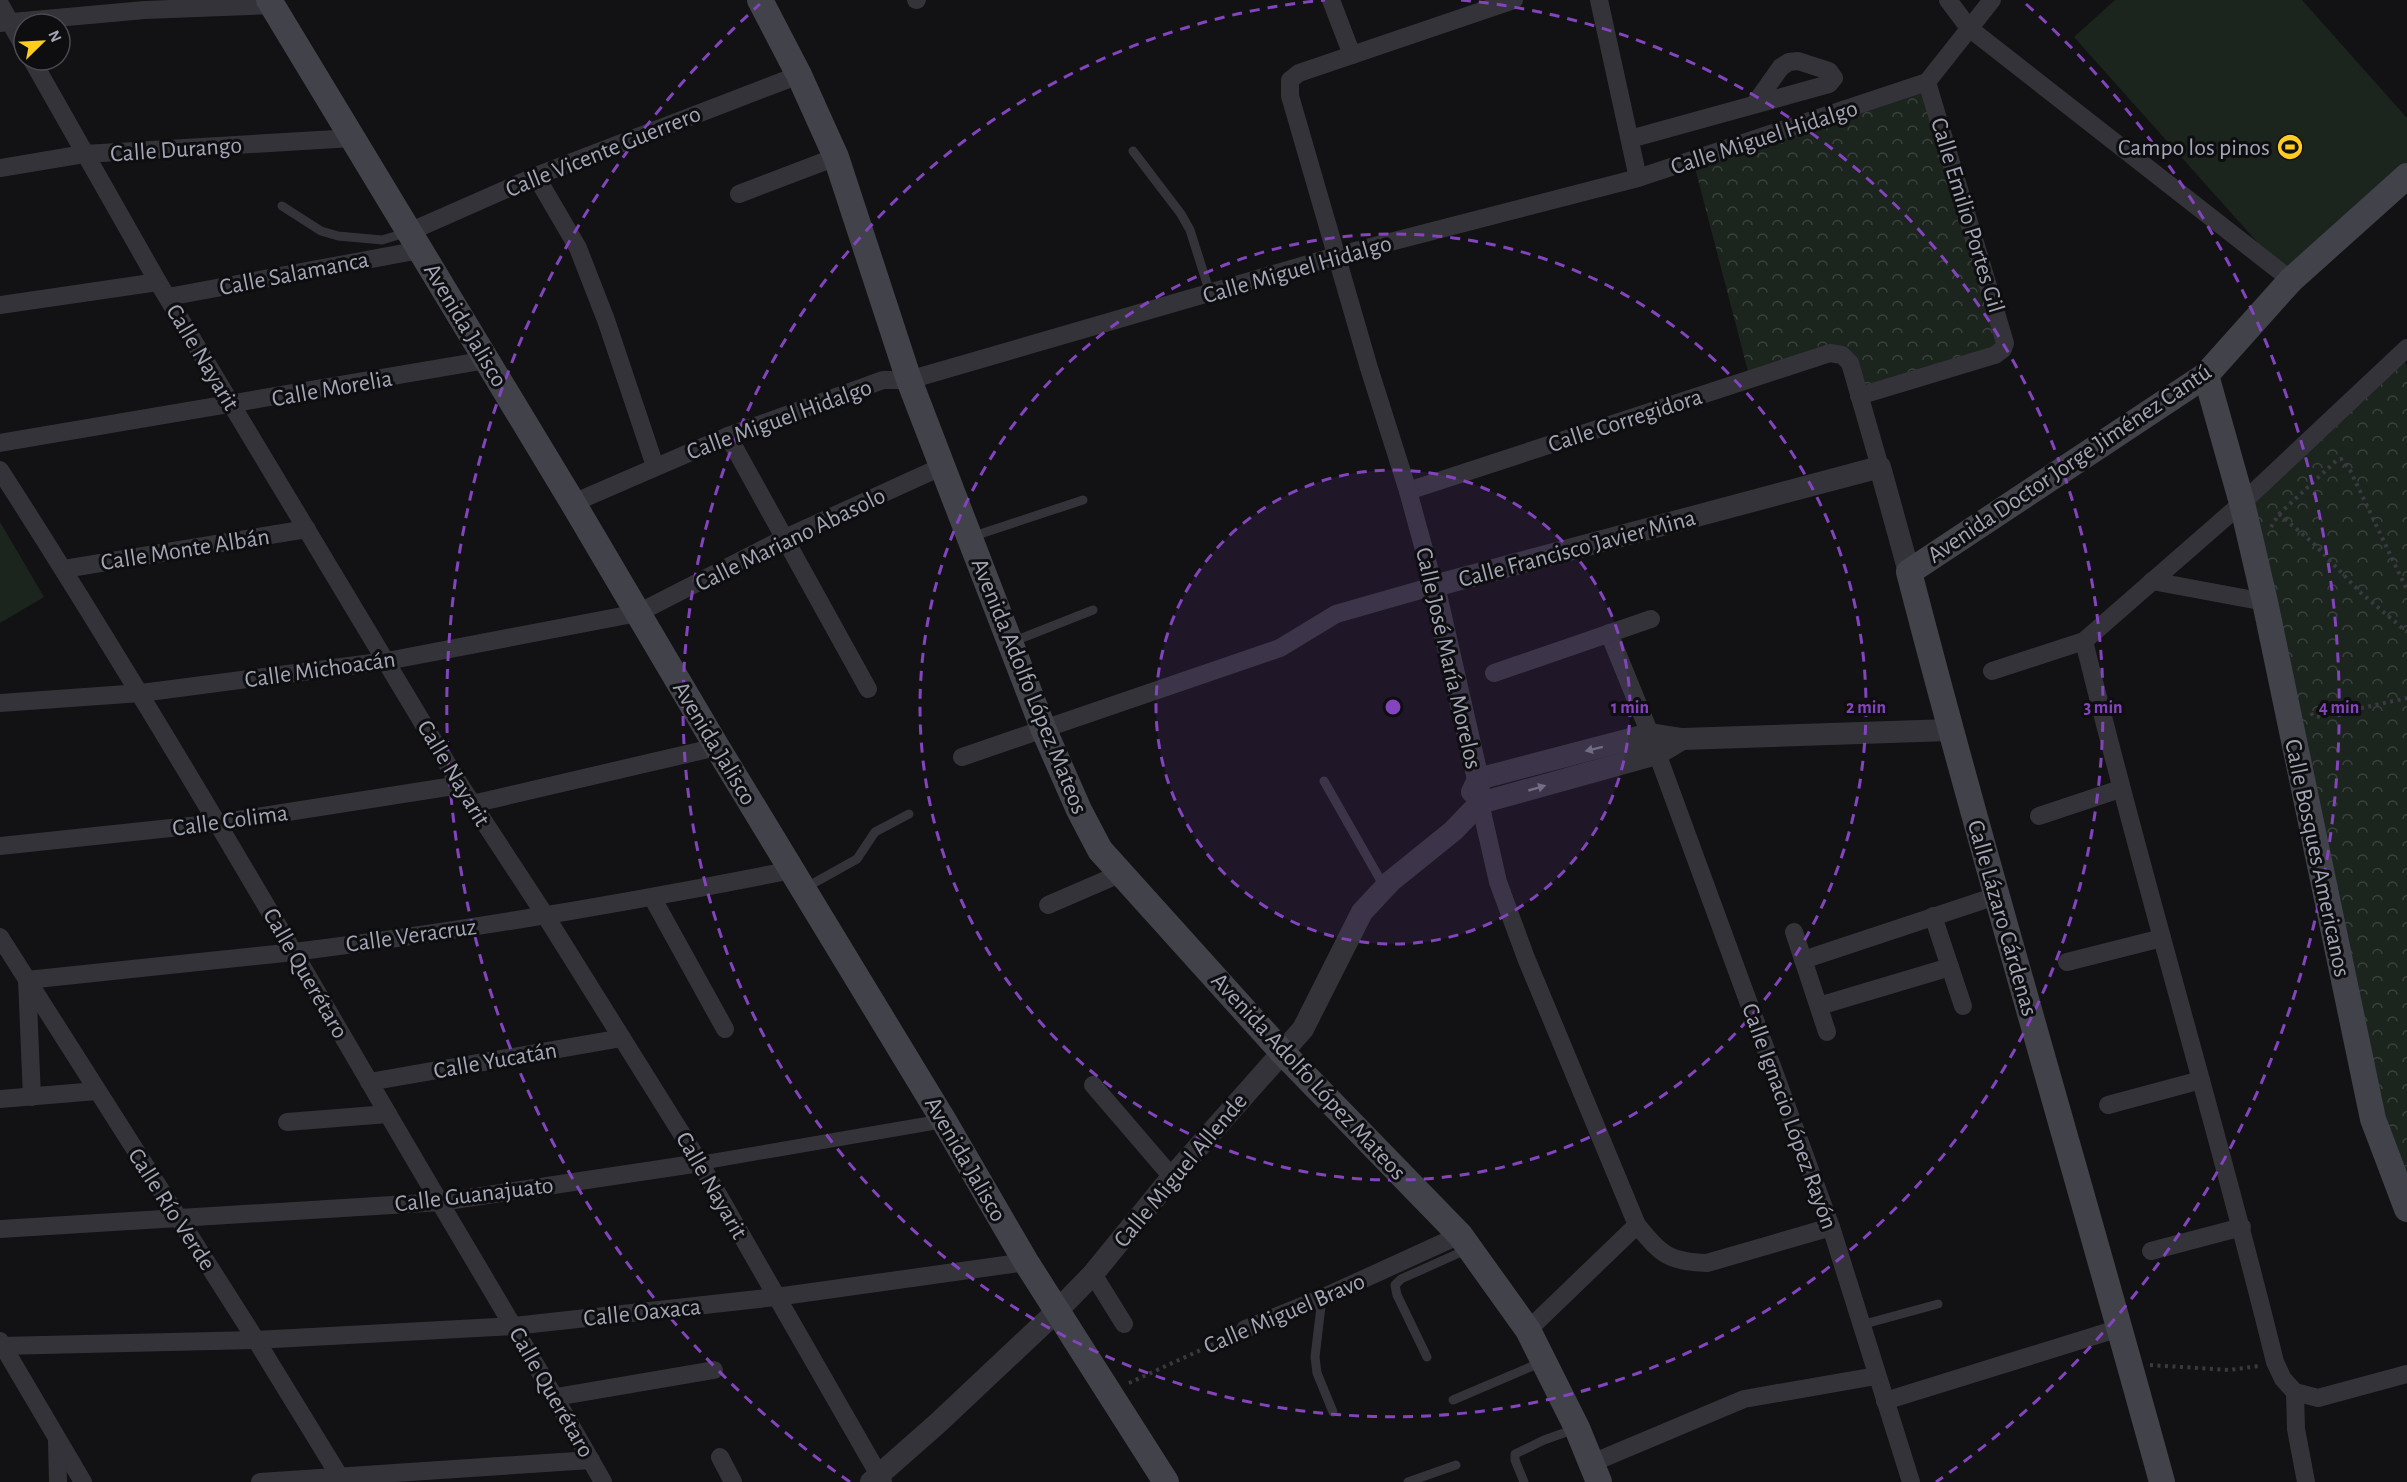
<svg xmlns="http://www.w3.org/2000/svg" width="2407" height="1482" viewBox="0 0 2407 1482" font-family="'Alegreya Sans',sans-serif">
	<defs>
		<pattern id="forest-crowns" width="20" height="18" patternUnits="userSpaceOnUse" patternTransform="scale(1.5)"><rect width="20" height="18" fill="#1c241e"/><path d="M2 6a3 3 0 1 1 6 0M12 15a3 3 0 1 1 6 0" fill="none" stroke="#3a413c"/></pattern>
	</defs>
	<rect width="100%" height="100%" fill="#121214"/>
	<g fill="url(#forest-crowns)">
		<path d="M1927,82L2003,349L1859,396L1842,355L1750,379L1693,160Z"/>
		<path d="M2398,356L2407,365V1209L2242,503Z"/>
	</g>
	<g fill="#1c241e">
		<path d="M2115,0H2302L2407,118V176L2291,280L2074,37Z"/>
		<path d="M0,522L44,597L0,623Z"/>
	</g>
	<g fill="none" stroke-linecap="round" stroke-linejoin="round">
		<g stroke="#393a40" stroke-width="4" stroke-dasharray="3 4.5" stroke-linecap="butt">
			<path d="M2279,514L2313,543L2361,593L2407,632"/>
			<path d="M2271,527L2279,514L2336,461L2341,459L2350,470L2407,590"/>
			<path d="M2311,713L2313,716L2321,717L2407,698"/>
			<path d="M2150,1365L2229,1370L2259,1366"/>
			<path d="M1129,1383L1231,1336"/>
		</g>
		<g stroke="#333339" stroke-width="9">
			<path d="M1133,151L1181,214L1190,230L1210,293"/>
			<path d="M282,206L321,231L338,236L382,240L409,232"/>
			<path d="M971,537L1083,500"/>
			<path d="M1012,642L1093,610"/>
			<path d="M1324,781L1385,888"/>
			<path d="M805,888L857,859L875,832L909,814"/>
			<path d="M1322,1298L1315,1357L1317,1373L1333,1412"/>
			<path d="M1861,1325L1938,1304"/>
			<path d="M1427,1357L1397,1295L1395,1285L1401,1279L1468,1249"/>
			<path d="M1453,1400L1542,1362"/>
			<path d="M1408,1482L1456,1465"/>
			<path d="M1524,1482L1515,1460V1454L1544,1440L1575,1429"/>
		</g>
		<path stroke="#333339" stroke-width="14" d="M700,1163L944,1121"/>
		<g stroke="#333339" stroke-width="18">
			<path d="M916,0H917"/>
			<path d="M1331,0L1352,55"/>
			<path d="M1599,0L1638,178"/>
			<path d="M1948,0L1969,28L2291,280"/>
			<path d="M0,4L24,47"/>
			<path d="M0,23L145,10L273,5"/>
			<path d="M32,60L158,282L460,785L545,915L700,1163L883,1482"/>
			<path d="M1630,139L1829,84L1834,78L1829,71L1798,61L1789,62L1781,67L1754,105"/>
			<path d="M0,168L84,154L353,138"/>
			<path d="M536,176L578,248L606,320L655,466"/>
			<path d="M739,194L836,157"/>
			<path d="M409,232L536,176L799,75"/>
			<path d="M168,297L420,250"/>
			<path d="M0,305L158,282"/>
			<path d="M1859,396L1995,355L2003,349L2005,343L1927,82"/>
			<path d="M728,436L868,689"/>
			<path d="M0,443L487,360"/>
			<path d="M0,470C129,671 250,877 370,1083C447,1217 528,1348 603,1482"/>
			<path d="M1408,491L1830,353L1842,355L1850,363L1880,467"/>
			<path d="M573,503L728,436L883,380H909L1336,256L1638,178L1927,82L1992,0"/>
			<path d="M64,569L307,529"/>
			<path d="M2152,581L2265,602"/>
			<path d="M1609,633L1650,734L1831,1227L1911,1482"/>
			<path d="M2084,641C2143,883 2216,1121 2275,1362L2283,1379L2295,1392L2318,1398L2407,1374"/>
			<path d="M1992,671L2084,641L2242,503L2407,348"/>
			<path d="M1494,673L1651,619"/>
			<path d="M0,703L141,693L387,661L638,613L783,539L943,466"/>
			<path d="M962,757L1280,648L1336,614L1434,586L1408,491L1369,368L1290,96V80L1299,73L1514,0"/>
			<path d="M1480,803L1498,882L1526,958L1637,1225C1661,1254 1668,1262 1707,1263L1831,1227"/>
			<path d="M472,804L717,747"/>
			<path d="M2039,816L2120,789"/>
			<path d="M0,846L218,823L460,785"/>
			<path d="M652,897L725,1029"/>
			<path d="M1048,905L1122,873"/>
			<path d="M1933,916L1963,1006"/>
			<path d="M1794,932L1827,1032"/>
			<path d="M0,937L256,1340L343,1482"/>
			<path d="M1803,960L1996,896"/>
			<path d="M2067,962L2162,938"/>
			<path d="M1819,1006L1950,967"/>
			<path d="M369,1082L622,1038"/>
			<path d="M1093,1085L1172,1177"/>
			<path d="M32,1097L27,980C116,971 205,962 294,952C461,931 627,903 792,870"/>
			<path d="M0,1099L97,1091"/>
			<path d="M2108,1105L2201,1080"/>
			<path d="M287,1122L388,1114"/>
			<path d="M0,1229L441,1202L700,1163"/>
			<path d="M2151,1251L2242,1227"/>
			<path d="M1093,1274L1124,1324"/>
			<path d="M1245,1329L1322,1298L1460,1235"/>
			<path d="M1528,1330L1637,1225"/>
			<path d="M0,1341L83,1482"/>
			<path d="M0,1346L256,1340L514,1326L776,1297L1026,1262"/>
			<path d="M2295,1392L2296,1429L2306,1482"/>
			<path d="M556,1397L714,1370"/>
			<path d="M1885,1401L2120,1328"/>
			<path d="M57,1442L58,1482"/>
			<path d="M720,1457L733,1482"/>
			<path d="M1592,1463L1744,1399L1876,1376"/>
			<path d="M260,1482L591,1460"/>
		</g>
		<g stroke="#333339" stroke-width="22">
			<path d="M1472,792L1478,779L1650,734L1682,739L1950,730"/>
			<path d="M1480,803L1478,779L1434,586L1880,467L1909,572"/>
			<path d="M871,1482L938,1423L1058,1310L1093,1274L1172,1177L1303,1029L1362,912L1391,881L1453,831L1480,803L1657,754L1682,739"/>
		</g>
		<g stroke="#41424a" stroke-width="26">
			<path d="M269,0L573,503L717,747L944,1121L1026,1262L1166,1482"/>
			<path d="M760,0L799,75L836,157L909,380L1043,728L1079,810L1100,850L1282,1052L1460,1235L1528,1330L1577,1428L1599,1482"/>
			<path d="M2206,375L2242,503L2265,602L2373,1119L2407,1209"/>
			<path d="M2162,1482C2079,1178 1988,877 1909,572L2206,375L2291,280L2407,176"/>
		</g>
	</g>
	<defs><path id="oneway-solid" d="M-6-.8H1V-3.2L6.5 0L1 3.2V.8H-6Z" transform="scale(1.5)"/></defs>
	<g fill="#71727e">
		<use href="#oneway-solid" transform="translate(1594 749) rotate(166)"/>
		<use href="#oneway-solid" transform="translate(1537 788) rotate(-16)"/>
	</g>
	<circle cx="1393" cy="707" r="237" fill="#8344bd" fill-opacity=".12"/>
	<g fill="none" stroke="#8344bd" stroke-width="3" stroke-dasharray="10 8">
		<circle cx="1393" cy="707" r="237"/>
		<circle cx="1393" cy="707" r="473"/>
		<path d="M1461 0A710 710 0 1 1 1325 0"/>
		<path d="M850 1482A946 946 0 0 1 760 4M2026 4A946 946 0 0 1 1936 1482"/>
	</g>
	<defs>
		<g id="stadium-disc" transform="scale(1.35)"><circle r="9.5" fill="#ffcc1f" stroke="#0e0d0f"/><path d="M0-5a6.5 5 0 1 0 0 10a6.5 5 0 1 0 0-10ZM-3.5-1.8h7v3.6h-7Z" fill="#111"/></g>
	</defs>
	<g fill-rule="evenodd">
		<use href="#stadium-disc" x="2290" y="147"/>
	</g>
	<g text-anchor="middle" stroke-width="6" stroke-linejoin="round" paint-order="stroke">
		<g font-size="24" fill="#a3a6b6" stroke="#0e0d0f">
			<text transform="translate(1764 137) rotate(-18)" y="8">Calle Miguel Hidalgo</text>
			<text transform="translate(176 149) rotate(-4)" y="8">Calle Durango</text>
			<text transform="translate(603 151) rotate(-22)" y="8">Calle Vicente Guerrero</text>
			<text transform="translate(1968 215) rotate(73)" y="8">Calle Emilio Portes Gil</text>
			<text transform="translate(1297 269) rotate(-16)" y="8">Calle Miguel Hidalgo</text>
			<text transform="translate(294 273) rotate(-11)" y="8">Calle Salamanca</text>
			<text transform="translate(466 325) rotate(59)" y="8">Avenida Jalisco</text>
			<text transform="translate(203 357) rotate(59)" y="8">Calle Nayarit</text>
			<text transform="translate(332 388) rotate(-10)" y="8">Calle Morelia</text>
			<text transform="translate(779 419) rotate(-20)" y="8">Calle Miguel Hidalgo</text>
			<text transform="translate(1625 420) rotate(-18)" y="8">Calle Corregidora</text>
			<text transform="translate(2069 463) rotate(-34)" y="8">Avenida Doctor Jorge Jiménez Cantú</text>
			<text transform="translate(790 539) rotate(-26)" y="8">Calle Mariano Abasolo</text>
			<text transform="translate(1577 548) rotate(-15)" y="8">Calle Francisco Javier Mina</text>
			<text transform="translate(185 549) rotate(-9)" y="8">Calle Monte Albán</text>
			<text transform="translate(1449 658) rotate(77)" y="8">Calle José María Morelos</text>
			<text transform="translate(320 669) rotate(-8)" y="8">Calle Michoacán</text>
			<text transform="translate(1030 686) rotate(68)" y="8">Avenida Adolfo López Mateos</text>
			<text transform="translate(715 743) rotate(59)" y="8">Avenida Jalisco</text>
			<text transform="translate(454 773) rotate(59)" y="8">Calle Nayarit</text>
			<text transform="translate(230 820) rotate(-8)" y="8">Calle Colima</text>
			<text transform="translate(2318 858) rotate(78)" y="8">Calle Bosques Americanos</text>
			<text transform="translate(2003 918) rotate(74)" y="8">Calle Lázaro Cárdenas</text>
			<text transform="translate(411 935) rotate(-8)" y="8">Calle Veracruz</text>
			<text transform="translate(306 973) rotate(60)" y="8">Calle Querétaro</text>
			<text transform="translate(495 1060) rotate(-10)" y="8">Calle Yucatán</text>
			<text transform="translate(1309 1076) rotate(47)" y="8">Avenida Adolfo López Mateos</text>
			<text transform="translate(1790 1116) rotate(70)" y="8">Calle Ignacio López Rayón</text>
			<text transform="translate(966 1159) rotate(60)" y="8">Avenida Jalisco</text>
			<text transform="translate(1180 1170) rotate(-50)" y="8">Calle Miguel Allende</text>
			<text transform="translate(712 1185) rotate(60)" y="8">Calle Nayarit</text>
			<text transform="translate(474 1194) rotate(-7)" y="8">Calle Guanajuato</text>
			<text transform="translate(172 1209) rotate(57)" y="8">Calle Río Verde</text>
			<text transform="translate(642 1312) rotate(-6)" y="8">Calle Oaxaca</text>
			<text transform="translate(1284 1313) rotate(-23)" y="8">Calle Miguel Bravo</text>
			<text transform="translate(552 1392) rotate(60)" y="8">Calle Querétaro</text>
		</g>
		<g font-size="24" fill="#a3a6b6" stroke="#0e0d0f" text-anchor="end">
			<text x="2270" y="155">Campo los pinos</text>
		</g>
	</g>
	<circle cx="1393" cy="707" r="9" fill="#8344bd" stroke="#0e0d0f" stroke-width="3"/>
	<g font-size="18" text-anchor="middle" font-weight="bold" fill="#8344bd" stroke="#0e0d0f" stroke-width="6" stroke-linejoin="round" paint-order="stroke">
		<text x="1630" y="713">1 min</text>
		<text x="1866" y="713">2 min</text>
		<text x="2103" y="713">3 min</text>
		<text x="2339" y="713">4 min</text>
	</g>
	<g transform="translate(42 42) rotate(66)"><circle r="28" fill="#0e0d0f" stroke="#4a4a52" stroke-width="1.5"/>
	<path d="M0-4.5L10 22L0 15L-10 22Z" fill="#ffcc1f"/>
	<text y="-9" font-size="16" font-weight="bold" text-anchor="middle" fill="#a3a6b6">N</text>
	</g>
</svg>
